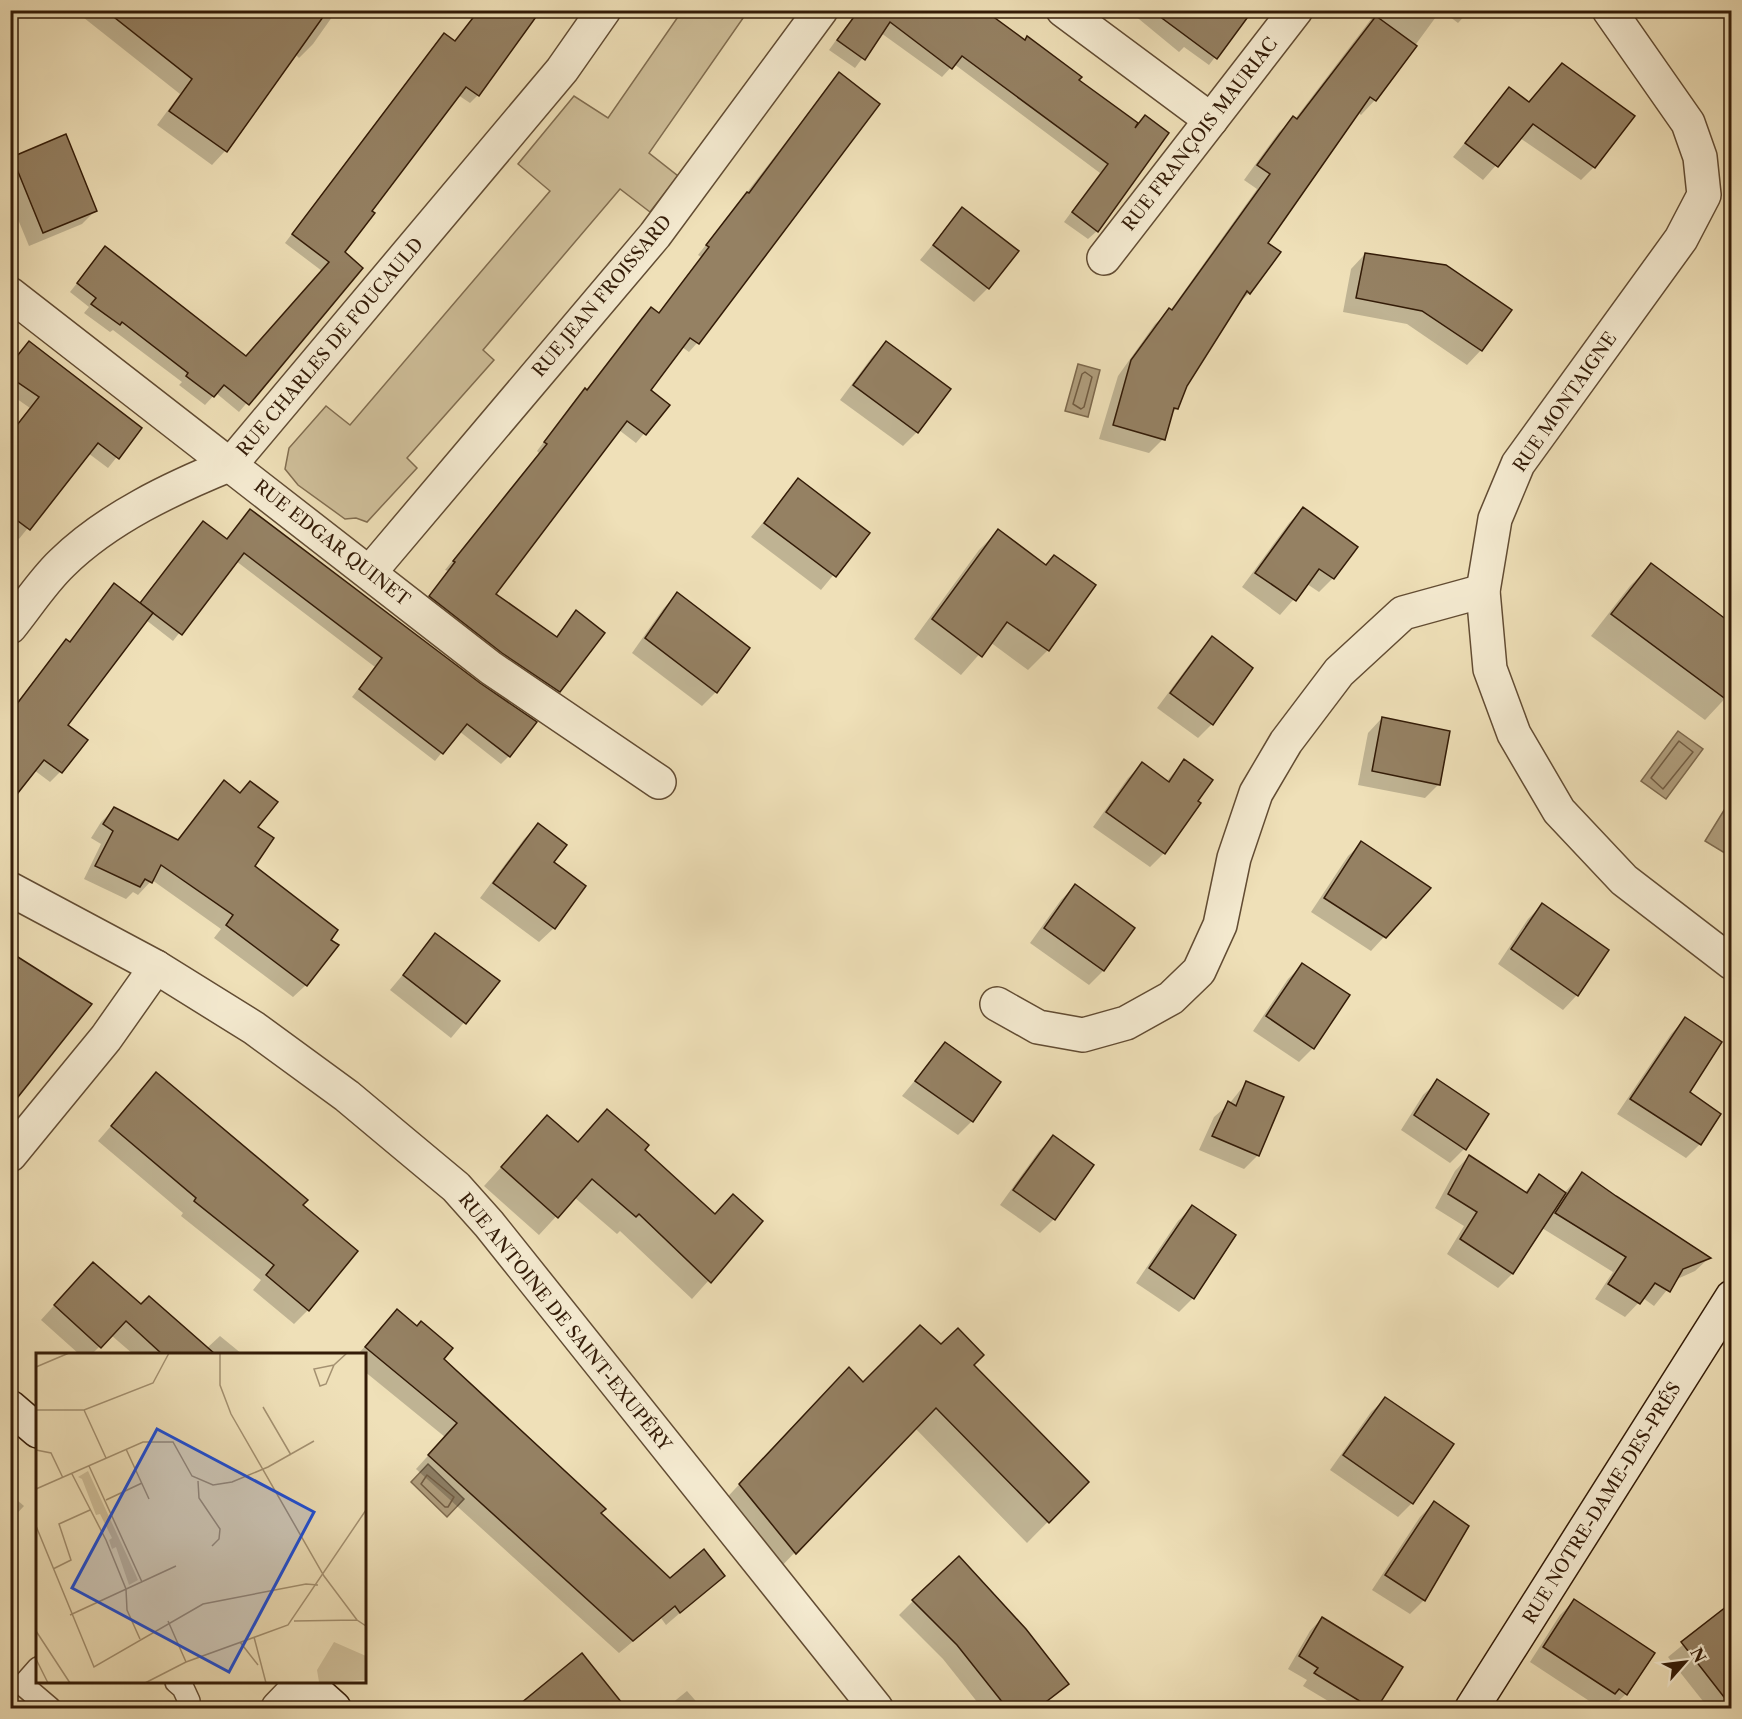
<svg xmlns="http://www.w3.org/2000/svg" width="1742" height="1719" viewBox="0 0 1742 1719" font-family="'Libre Caslon Text',serif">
	<rect width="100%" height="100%" fill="#efe0b8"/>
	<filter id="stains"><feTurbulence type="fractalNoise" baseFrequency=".00333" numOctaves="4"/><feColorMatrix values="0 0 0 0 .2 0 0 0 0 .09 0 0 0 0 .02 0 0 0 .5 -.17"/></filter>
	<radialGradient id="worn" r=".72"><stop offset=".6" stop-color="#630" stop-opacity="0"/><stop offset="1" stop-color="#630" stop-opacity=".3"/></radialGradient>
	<path fill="#cfbf9a" stroke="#816d50" stroke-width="1.5" d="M682,11H748L649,153L678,176L650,212L620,189L483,350L494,360L407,458L417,468L367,522L356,518L345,519L298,485L285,469L289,448L326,406L350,425L550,191L518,164L574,96L608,118Z"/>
	<g fill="#af9d7c" stroke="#7d694d" stroke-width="1.5">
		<path d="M1078,364L1100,370L1088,417L1065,411Z"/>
		<path d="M1678,731L1703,749L1666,799L1641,781Z"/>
		<path d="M1731,799V850L1728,855L1705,841Z"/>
		<path d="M428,1464L464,1499L447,1517L411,1482Z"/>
	</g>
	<g fill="#0003">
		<path d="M74,10H337L313,44L299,58L295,54L225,151L212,165L157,125L180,94Z"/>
		<path d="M479,10H539L478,95L470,103L458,95L370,212L343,253L361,268L239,412L216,393L205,405L179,385L182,382L113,330L110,332L84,313L89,307L70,292L105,248L246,358L322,271L285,243L436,43L444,35L454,42Z"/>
		<path d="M858,10H982L1137,124L1145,117L1097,231L1088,239L1064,222L1100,173L954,64L942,77L881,33L855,68L829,50Z"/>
		<path d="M1128,10H1251L1209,65L1184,47L1179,52Z"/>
		<path d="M1378,10H1441L1375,100L1361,115L1358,112L1266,243L1249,293L1235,307L1185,385L1177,408L1171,414L1163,439L1149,453L1099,439L1118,376L1155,324L1170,311L1257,189L1244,180L1279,132L1294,118L1295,119Z"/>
		<path d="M1441,10H1470L1458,23Z"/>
		<path d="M1562,65L1594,167L1581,180L1520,138L1483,180L1453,157L1509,89L1528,103Z"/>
		<path d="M839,74L878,104L697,343L689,352L682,347L649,391L668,405L636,443L619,430L494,595L555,638L576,612L559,691L550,700L422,606L448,571L445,570L539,453L537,451L576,399L586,391L642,317L651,309L658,314L701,257L698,255Z"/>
		<path d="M13,158L96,210L82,224L29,246L10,200V160Z"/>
		<path d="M962,209L988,288L974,302L920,260Z"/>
		<path d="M1365,254L1510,310L1481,350L1467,365L1407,324L1343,312L1351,269Z"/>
		<path d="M29,343L140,428L108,468L88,453L19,539L10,532V433L30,408L10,394V364Z"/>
		<path d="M886,343L917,432L903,446L840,400L872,357Z"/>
		<path d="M798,480L868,533L821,590L751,537Z"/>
		<path d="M1303,509L1333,578L1319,592L1307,584L1280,615L1242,587L1289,523Z"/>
		<path d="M250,511L479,684L535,722L509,756L501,764L459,731L435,761L352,697L375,667L236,561L173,641L146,620L66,725L60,772L50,782L34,770L17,703L56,652L66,641L68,643L114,585L139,604L203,523L226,540Z"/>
		<path d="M998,531L1045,566L1094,585L1048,650L1028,670L990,642L961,675L914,639L979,550Z"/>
		<path d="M1651,565L1732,625V691L1705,720L1591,636L1630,586Z"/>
		<path d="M677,594L716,692L702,706L632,653L663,609Z"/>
		<path d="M1212,638V724L1198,738L1157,708L1198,653Z"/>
		<path d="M1382,718L1439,784L1425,798L1358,785L1368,733Z"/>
		<path d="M1184,761L1164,853L1150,867L1093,827L1128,778L1142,764L1166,782Z"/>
		<path d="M224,782L239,793L250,783L256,828L253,866L329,940L306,985L293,997L214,938L221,929L152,880L138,895L133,892L126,899L84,879L101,844L91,838L101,822L114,809L177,840Z"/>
		<path d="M538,825L552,863L584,886L554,928L539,942L480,898L524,839Z"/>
		<path d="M1362,843L1429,888L1371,951L1311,912L1348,856Z"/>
		<path d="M1075,886L1132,928L1103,971L1089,985L1030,943L1061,900Z"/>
		<path d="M1542,905L1607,951L1577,995L1563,1010L1498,964L1528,919Z"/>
		<path d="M436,935L498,982L451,1038L390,990Z"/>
		<path d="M1302,965L1313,1048L1299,1062L1253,1031L1288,979Z"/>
		<path d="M1685,1019L1688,1093L1700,1144L1686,1158L1617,1114L1671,1034Z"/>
		<path d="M945,1044L972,1121L958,1135L902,1096Z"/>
		<path d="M156,1074L301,1206L308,1310L294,1324L253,1290L261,1280L181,1216L183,1213L98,1141Z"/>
		<path d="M1438,1081L1464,1149L1450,1163L1401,1130L1423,1095Z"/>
		<path d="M1246,1083L1258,1155L1244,1169L1199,1150L1214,1117L1229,1104Z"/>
		<path d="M547,1117L577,1143L714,1215L733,1196L761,1222L692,1299L620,1231L617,1234L574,1197L539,1235L484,1186Z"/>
		<path d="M1053,1137L1054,1219L1040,1233L1000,1205L1039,1151Z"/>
		<path d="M1469,1156L1524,1193L1539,1176L1564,1193L1582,1174L1709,1258L1695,1271L1675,1280L1654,1306L1643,1298L1625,1317L1595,1299L1613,1272L1542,1228L1512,1274L1498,1288L1447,1254L1464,1226L1435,1208L1455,1171Z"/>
		<path d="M1192,1207L1193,1298L1179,1312L1136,1283L1178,1221Z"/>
		<path d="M79,1278L140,1306L206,1349L220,1336L242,1354H133L111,1335L92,1354H79L41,1320Z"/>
		<path d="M397,1311L442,1359L670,1580L723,1576L666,1625L661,1618L619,1653L416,1469L445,1437L364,1371V1354H358Z"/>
		<path d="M941,1346L972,1365L1087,1482L1027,1543L915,1428L774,1574L719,1506L828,1390L863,1385Z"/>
		<path d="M1385,1399L1412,1503L1398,1517L1330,1470L1371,1412Z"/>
		<path d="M10,1494L24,1506L10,1521Z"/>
		<path d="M1434,1503L1424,1600L1410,1614L1372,1590L1420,1517Z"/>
		<path d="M913,1601L1067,1684L1040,1708H982L943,1659L899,1615Z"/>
		<path d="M1574,1601L1626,1694L1611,1708L1605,1703L1600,1708L1530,1662L1560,1615Z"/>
		<path d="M1732,1605V1708H1703L1706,1705L1668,1657Z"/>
		<path d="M1322,1618L1400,1667L1375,1708H1340L1303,1686L1307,1680L1288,1669L1310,1631Z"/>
		<path d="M582,1655L592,1701L583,1708H517Z"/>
		<path d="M687,1691L702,1708H666Z"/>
	</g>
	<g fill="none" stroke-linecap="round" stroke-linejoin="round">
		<g stroke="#715c42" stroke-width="1.5">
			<path d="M1085,372L1092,377L1084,407L1081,409L1073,404L1082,374Z"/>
			<path d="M1679,741L1693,752L1663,789L1651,778Z"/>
			<path d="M427,1475L454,1497L448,1507H445L421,1484Z"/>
		</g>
	</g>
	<g fill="#958163" stroke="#331b07" stroke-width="1.5">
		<path d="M105,10H328L227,152L169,111L192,79Z"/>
		<path d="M479,10H541L479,96L466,87L372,211L375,213L345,252L363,268L249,405L224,385L214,397L186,376L188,373L122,322L120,325L91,304L96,298L77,283L105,246L246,356L329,262L292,234L444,33L455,41Z"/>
		<path d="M859,10H984L1025,40L1027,36L1082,77L1079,80L1138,123L1135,128L1145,115L1169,133L1098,232L1072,212L1108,164L962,56L952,69L890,22L865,60L837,40Z"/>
		<path d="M1151,10H1253L1217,59Z"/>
		<path d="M1376,16L1417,46L1376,101L1370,97L1268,243L1281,252L1250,294L1247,291L1187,386L1178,409L1174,408L1165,440L1113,425L1131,360L1169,308L1172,310L1270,174L1257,165L1293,116L1297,119Z"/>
		<path d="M1562,63L1635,116L1595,168L1533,124L1498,167L1465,143L1509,87L1529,102Z"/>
		<path d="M839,72L880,104L699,344L690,338L651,390L670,405L646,435L627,421L496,594L557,637L576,610L605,633L560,692L502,653L429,596L455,562L453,561L547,444L544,442L585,388L587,390L651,307L659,313L709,247L706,245L747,192L749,193Z"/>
		<path d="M66,134L97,211L43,233L12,157Z"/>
		<path d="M962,207L1019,251L989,289L933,245Z"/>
		<path d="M1365,253L1446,265L1512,310L1482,351L1422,311L1356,298Z"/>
		<path d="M29,341L142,428L119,459L98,443L30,530L10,515V434L39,397L10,377V365Z"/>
		<path d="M886,341L951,389L918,433L853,385Z"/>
		<path d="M798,478L870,533L836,577L764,523Z"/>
		<path d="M1303,507L1358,547L1334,579L1319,569L1296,601L1255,573Z"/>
		<path d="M250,509L480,683L537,722L510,757L467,724L443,754L359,689L382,658L244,553L182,635L140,603L203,521L227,539Z"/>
		<path d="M998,529L1046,565L1054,555L1096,585L1049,651L1007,622L982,657L932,619Z"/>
		<path d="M1651,563L1731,623V703L1611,614Z"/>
		<path d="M114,583L153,613L68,725L88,740L62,773L44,760L10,803V713L66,639L70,642Z"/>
		<path d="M677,592L750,648L717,693L645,638Z"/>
		<path d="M1212,636L1253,668L1213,725L1170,693Z"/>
		<path d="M1382,717L1450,731L1440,785L1372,771Z"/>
		<path d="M1184,759L1213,780L1198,801L1201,803L1165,854L1106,812L1142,762L1169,782Z"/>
		<path d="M224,780L240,793L250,781L278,802L258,827L274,838L255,866L338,930L331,940L339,945L307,986L226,925L233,915L161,865L152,883L145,879L140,887L95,866L113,831L103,824L114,807L178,840Z"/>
		<path d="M538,823L567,845L554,862L586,886L555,929L493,883Z"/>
		<path d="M1361,841L1431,888L1386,938L1324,898Z"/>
		<path d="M1075,884L1135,928L1104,971L1044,928Z"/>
		<path d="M1542,903L1609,950L1578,996L1511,949Z"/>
		<path d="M435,933L500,981L466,1024L403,975Z"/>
		<path d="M10,952L92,1004L10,1107Z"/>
		<path d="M1302,963L1350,995L1314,1049L1266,1016Z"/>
		<path d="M1685,1017L1722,1042L1690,1092L1721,1114L1701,1145L1630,1099Z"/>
		<path d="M945,1042L1001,1082L973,1122L915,1081Z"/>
		<path d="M156,1072L308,1200L303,1205L358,1251L309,1311L266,1275L274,1265L194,1201L196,1198L111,1126Z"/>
		<path d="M1437,1079L1489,1114L1466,1150L1414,1115Z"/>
		<path d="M1246,1081L1284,1097L1259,1156L1212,1136L1228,1101L1236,1106Z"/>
		<path d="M607,1109L649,1145L645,1150L715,1214L733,1194L763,1221L711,1283L639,1214L636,1217L592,1179L558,1218L501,1167L547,1115L578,1142Z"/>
		<path d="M1053,1135L1094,1165L1055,1220L1013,1190Z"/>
		<path d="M1469,1155L1527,1193L1539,1174L1566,1193L1513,1274L1460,1239L1477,1212L1448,1194Z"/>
		<path d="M1582,1172L1616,1196L1711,1258L1683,1269L1670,1292L1655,1283L1640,1304L1608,1284L1626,1257L1555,1213Z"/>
		<path d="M1192,1205L1236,1235L1194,1299L1149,1268Z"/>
		<path d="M93,1262L141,1304L149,1296L215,1354H162L126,1321L101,1348L54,1305Z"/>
		<path d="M397,1309L417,1326L421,1321L453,1348L444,1359L606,1509L601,1513L670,1578L704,1549L725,1576L680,1613L675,1606L633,1641L428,1455L457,1423L365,1347Z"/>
		<path d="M920,1325L941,1344L958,1328L984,1355L974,1365L1089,1482L1049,1523L936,1408L796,1554L739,1484L849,1367L863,1382Z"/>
		<path d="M1385,1397L1454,1444L1413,1504L1343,1455Z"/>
		<path d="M1434,1501L1469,1526L1425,1601L1385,1575Z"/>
		<path d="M959,1556L1026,1629L1069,1684L1038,1708H1007L957,1645L912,1600Z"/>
		<path d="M1574,1599L1655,1653L1627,1695L1619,1689L1615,1694L1543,1647Z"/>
		<path d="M1731,1603V1706L1681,1642Z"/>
		<path d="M1322,1617L1403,1667L1377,1708H1371L1314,1673L1318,1668L1299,1656Z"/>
		<path d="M582,1653L626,1708H515Z"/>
	</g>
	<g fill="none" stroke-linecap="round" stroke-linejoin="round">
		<g stroke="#624c33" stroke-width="24">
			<g id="lane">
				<path d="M38,1668L23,1685L50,1708"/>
				<path d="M176,1682L183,1688L189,1701L187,1708"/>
			</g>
		</g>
		<g stroke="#624c33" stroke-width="36">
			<g id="street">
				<path d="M1063,10L1211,120"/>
				<path d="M1609,10L1688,123L1700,157L1704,195L1681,239L1518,464L1495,519L1483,591L1490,669L1514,734L1559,811L1624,880L1732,963"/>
				<path d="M1104,258L1296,10"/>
				<path d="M10,294L491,668L659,782"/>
				<path d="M370,572L655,235L821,10"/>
				<path d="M10,627C27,606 43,581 62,563C108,518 172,488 231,464L562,70L604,10"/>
				<path d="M10,889L156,967L254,1028L347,1096L402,1142L456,1187L489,1224L876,1708"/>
				<path d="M997,1004L1038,1027L1083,1035L1126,1023L1171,998L1199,971L1220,925L1234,858L1256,793L1286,742L1339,672L1403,613L1483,591"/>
				<path d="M10,1155L106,1038L156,967"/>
				<path d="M278,1708L303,1682"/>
			</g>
		</g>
		<g stroke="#331b07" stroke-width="36">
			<g id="secondary">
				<path d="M10,1407L38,1431"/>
				<path d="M305,1682L334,1708"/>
				<path d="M1472,1708L1732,1297"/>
			</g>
		</g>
		<use href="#lane" stroke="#f5ebd1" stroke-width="21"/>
		<use href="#street" stroke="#f5ebd1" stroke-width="33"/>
		<use href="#secondary" stroke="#f5ebd1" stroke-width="33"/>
	</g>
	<g text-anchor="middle" stroke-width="6" stroke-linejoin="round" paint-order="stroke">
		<g font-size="18" fill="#331b07" stroke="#f5ebd1">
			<text transform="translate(1200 134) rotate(-52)" y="6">RUE FRANÇOIS MAURIAC</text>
			<text transform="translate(602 296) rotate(-50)" y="6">RUE JEAN FROISSARD</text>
			<text transform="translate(330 347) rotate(-50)" y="6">RUE CHARLES DE FOUCAULD</text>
			<text transform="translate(1565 402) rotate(-55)" y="6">RUE MONTAIGNE</text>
			<text transform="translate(332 543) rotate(38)" y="6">RUE EDGAR QUINET</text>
			<text transform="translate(565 1322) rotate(51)" y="6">RUE ANTOINE DE SAINT-EXUPÉRY</text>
			<text transform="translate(1602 1503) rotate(-58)" y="6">RUE NOTRE-DAME-DES-PRÉS</text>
		</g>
	</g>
	<g transform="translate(36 1353)">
		<rect width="330" height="330" fill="#efe0b8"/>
		<path d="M52,118L99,220L102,227L93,232L80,194L76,196L73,187L76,185L64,161L60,162L46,126L42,124ZM298,289L330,303V327L278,330L283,329L281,317Z" fill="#cfbf9a"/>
		<path fill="none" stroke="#a49171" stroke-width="1.5" d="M184,0V32L195,61L288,223L321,267L330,273M298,12L278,16L284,33L290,31L298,12L311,0M0,14L33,0M227,54L255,102M0,57H48L117,30L133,0M48,57L70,105M90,96L113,146M0,97L15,100L27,125M53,113L106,229M36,121L70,187L90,236L91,257L104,286M162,128L163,145L184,176L183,186L176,193M0,136L107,89H137L156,123L177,132L196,129L232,114L278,88M70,147L106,130M0,173L58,314L167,251L270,231L282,232M17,216L35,207L23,171L54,157M34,262L140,213M132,268L150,309M258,268L321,267M0,278L34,330M218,284L230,330M204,289L222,312M0,306L12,330M109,330L150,309L252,272L330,157"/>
		<path fill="#1d4ed8" fill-opacity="0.15" stroke="#1d4ed8" stroke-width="3" d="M121,76L278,159L193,319L36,235Z"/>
		<rect width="330" height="330" fill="none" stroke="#331b07" stroke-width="3"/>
	</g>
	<rect width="1742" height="1719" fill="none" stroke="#efe0b8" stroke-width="36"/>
	<rect x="12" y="12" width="1718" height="1695" fill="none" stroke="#331b07" stroke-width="3"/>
	<rect x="18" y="18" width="1706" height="1683" fill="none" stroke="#331b07" stroke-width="1.5"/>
	<g transform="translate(1685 1662) rotate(62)" stroke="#f5ebd1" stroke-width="4.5" paint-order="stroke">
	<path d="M0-4.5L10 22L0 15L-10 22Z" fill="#331b07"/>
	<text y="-9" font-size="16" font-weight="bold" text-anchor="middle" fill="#331b07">N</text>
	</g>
	<rect width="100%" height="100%" filter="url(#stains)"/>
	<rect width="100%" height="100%" fill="url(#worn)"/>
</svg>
